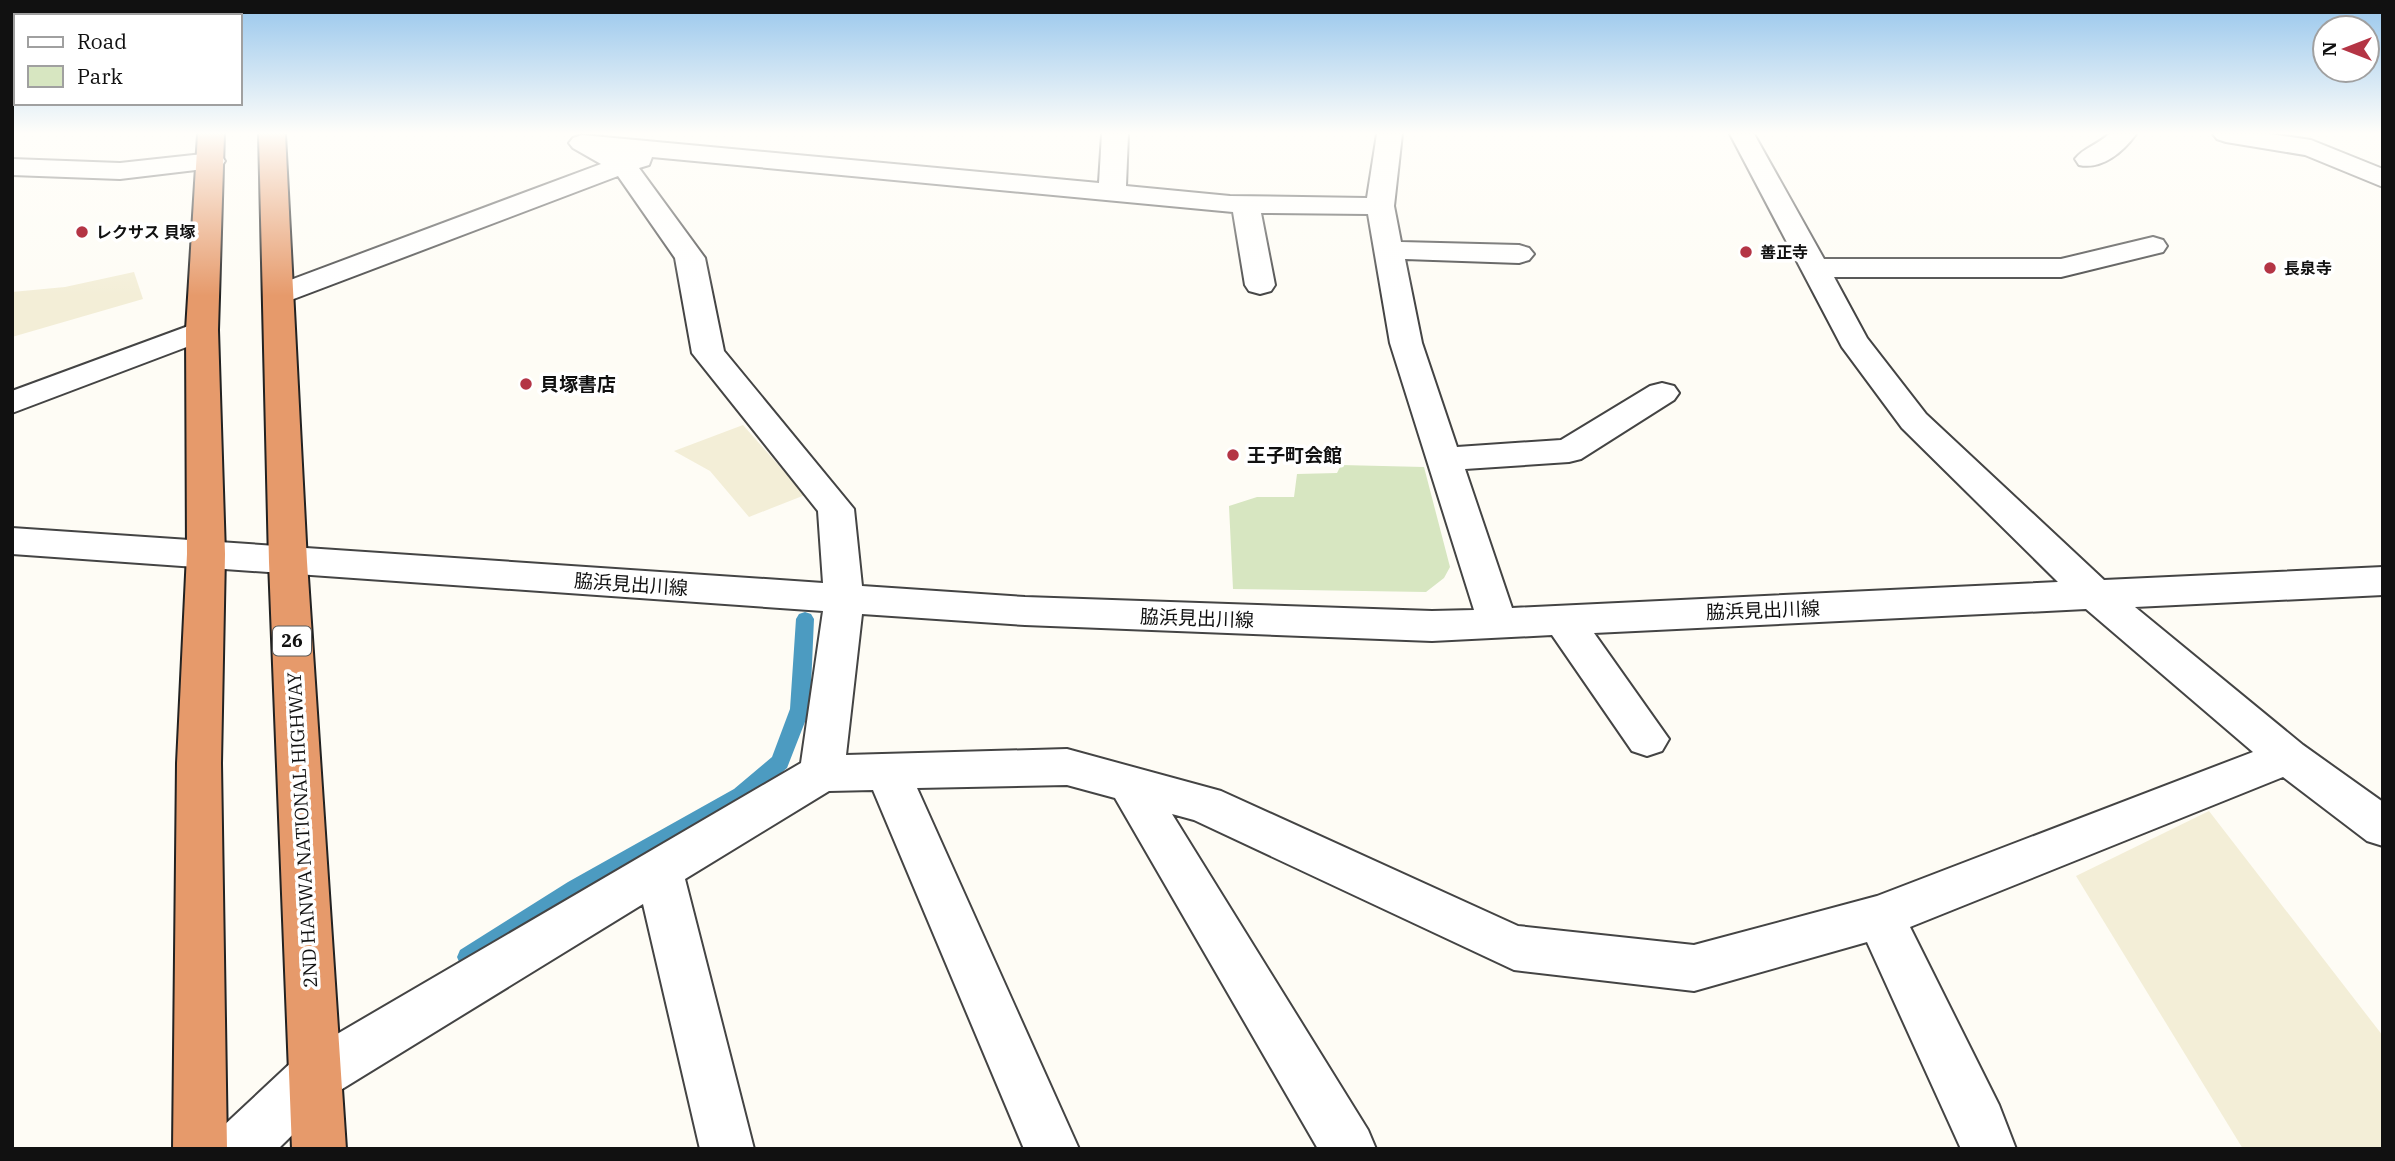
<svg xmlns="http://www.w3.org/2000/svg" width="2395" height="1161" viewBox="0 0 2395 1161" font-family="'IBM Plex Serif','Noto Sans JP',serif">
	<rect width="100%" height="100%" fill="#fefcf5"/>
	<g fill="#f3eed7">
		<path d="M134,272L143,299L12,337V292L65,287Z"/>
		<path d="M743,425L805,495L749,517L710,471L674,451Z"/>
		<path d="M2209,811L2383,1036V1149H2243L2076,876Z"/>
	</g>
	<path fill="#d7e6c1" d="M1341,465L1424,467L1450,567L1444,578L1426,592L1233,589L1229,506L1257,497H1294L1297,474L1337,473Z"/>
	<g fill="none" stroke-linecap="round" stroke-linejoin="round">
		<path fill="#4c9bc1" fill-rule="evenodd" d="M805,612L811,614L814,619L810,709L787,768L748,801L584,896L476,964L468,967L460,964L457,957L460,950L568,882L734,789L772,757L790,709L796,619L799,614Z"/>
		<g stroke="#444" stroke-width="4">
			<g id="minor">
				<path d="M1102,134H1128L1126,186L1230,196L1367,198L1377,134H1402L1394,206L1401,242L1519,245L1529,248L1534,254L1529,260L1519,263L1405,259L1422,343L1457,447L1561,440L1650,386L1662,383L1674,386L1679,393L1674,400L1581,459L1569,462L1465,469L1512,608L2058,582L1902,428L1842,347L1730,134H1754L1824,259H2061L2153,237L2163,240L2167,246L2163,252L2061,277H1834L1867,338L1926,414L2104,580L2383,567V595L2135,607L2303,745L2383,802V846L2367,841L2283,777L1910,927L1999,1105L2016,1149H1961L1867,942L1694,991L1514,970L1194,820L1172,814L1368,1130L1376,1149H1318L1115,798L1067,785L917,788L1079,1149H1024L873,790L829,791L685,879L754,1149H700L643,904L334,1094L278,1149H211L219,1130L296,1058L801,763L823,611L12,554V528L823,583L818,511L692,353L675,258L618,176L291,300L280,303L269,300L265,294L269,288L601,164L573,148L569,143L573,138L582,135L1099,183ZM652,157L1233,212L1245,285L1249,291L1260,294L1271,291L1275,285L1261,213L1368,214L1390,343L1474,610L1432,611L1025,597L862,586L854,509L724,351L705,258L639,168L649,165ZM2086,609L2253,752L1877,896L1694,945L1518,926L1221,791L1067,749L846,755L862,614L1025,625L1432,641L1552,635L1632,751L1647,756L1662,751L1669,739L1594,633Z"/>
				<path d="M2109,134H2136C2123,152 2102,170 2079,165L2075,159C2083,148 2099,144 2109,134Z"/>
				<path d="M2213,134H2270L2311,140L2383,169V187L2305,155L2226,142L2217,139Z"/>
				<path d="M212,153L221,155L225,161L221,167L120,179L12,175V159L120,163Z"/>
				<path d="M202,321L213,323L218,330L213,337L12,413V391Z"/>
			</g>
		</g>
		<g stroke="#222" stroke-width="4">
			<g id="highway">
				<path d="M198,134H224L218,330L225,554L221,763L227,1149H173L177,763L187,554L186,330Z"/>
				<path d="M259,134H285L307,562L346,1149H292L269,562Z"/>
			</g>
		</g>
		<use href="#minor" fill="#fff" fill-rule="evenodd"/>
		<use href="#highway" fill="#e69a6b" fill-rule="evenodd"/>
	</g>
	<linearGradient id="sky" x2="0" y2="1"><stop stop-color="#97c6ec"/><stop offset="0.45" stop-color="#fffefa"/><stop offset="1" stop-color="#fffefa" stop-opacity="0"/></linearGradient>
	<rect width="2395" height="296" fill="url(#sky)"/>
	<g fill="#b43545" stroke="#fff" stroke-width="2.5">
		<circle cx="82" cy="232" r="7"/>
		<circle cx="1746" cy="252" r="7"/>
		<circle cx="2270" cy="268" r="7"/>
		<circle cx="526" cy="384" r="7"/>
		<circle cx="1233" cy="455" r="7"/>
	</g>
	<g text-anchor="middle" stroke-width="7" stroke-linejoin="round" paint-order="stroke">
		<g font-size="16" font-weight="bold" fill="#111" stroke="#fff" text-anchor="start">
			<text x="96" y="238">レクサス 貝塚</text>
			<text x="1760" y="258">善正寺</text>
			<text x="2284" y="274">長泉寺</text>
		</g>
		<rect fill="#fff" stroke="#585858" stroke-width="2" x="273" y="626.5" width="38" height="29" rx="5"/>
		<g font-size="18" font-weight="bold" fill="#111">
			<text x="292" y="647">26</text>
		</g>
		<g font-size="19" font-weight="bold" fill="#111" stroke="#fff" text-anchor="start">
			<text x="540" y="391">貝塚書店</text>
			<text x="1247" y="462">王子町会館</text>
		</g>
		<g font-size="19" fill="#111" stroke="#fff">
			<text transform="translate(631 584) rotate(4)" y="7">脇浜見出川線</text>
			<text transform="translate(1763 610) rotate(-2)" y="7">脇浜見出川線</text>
			<text transform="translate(1197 618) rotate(2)" y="7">脇浜見出川線</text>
			<text transform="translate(302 830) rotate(-93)" y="7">2ND HANWA NATIONAL HIGHWAY</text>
		</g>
	</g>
	<rect width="2395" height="1161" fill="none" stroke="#111111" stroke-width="28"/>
	<rect x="14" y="14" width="228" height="91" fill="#ffffff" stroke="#a0a0a0" stroke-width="2"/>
	<rect x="28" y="37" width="35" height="10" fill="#ffffff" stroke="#a0a0a0" stroke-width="2"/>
	<text x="77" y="49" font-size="21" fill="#111111">Road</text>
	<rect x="28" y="66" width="35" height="21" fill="#d7e6c1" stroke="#a0a0a0" stroke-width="2"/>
	<text x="77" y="84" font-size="21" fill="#111111">Park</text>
	<g transform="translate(2346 49) rotate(270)"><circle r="33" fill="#ffffff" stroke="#a0a0a0" stroke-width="2"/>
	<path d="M0-5L12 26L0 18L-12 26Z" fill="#b43545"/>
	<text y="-10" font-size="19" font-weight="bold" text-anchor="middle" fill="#111111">N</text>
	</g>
</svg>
